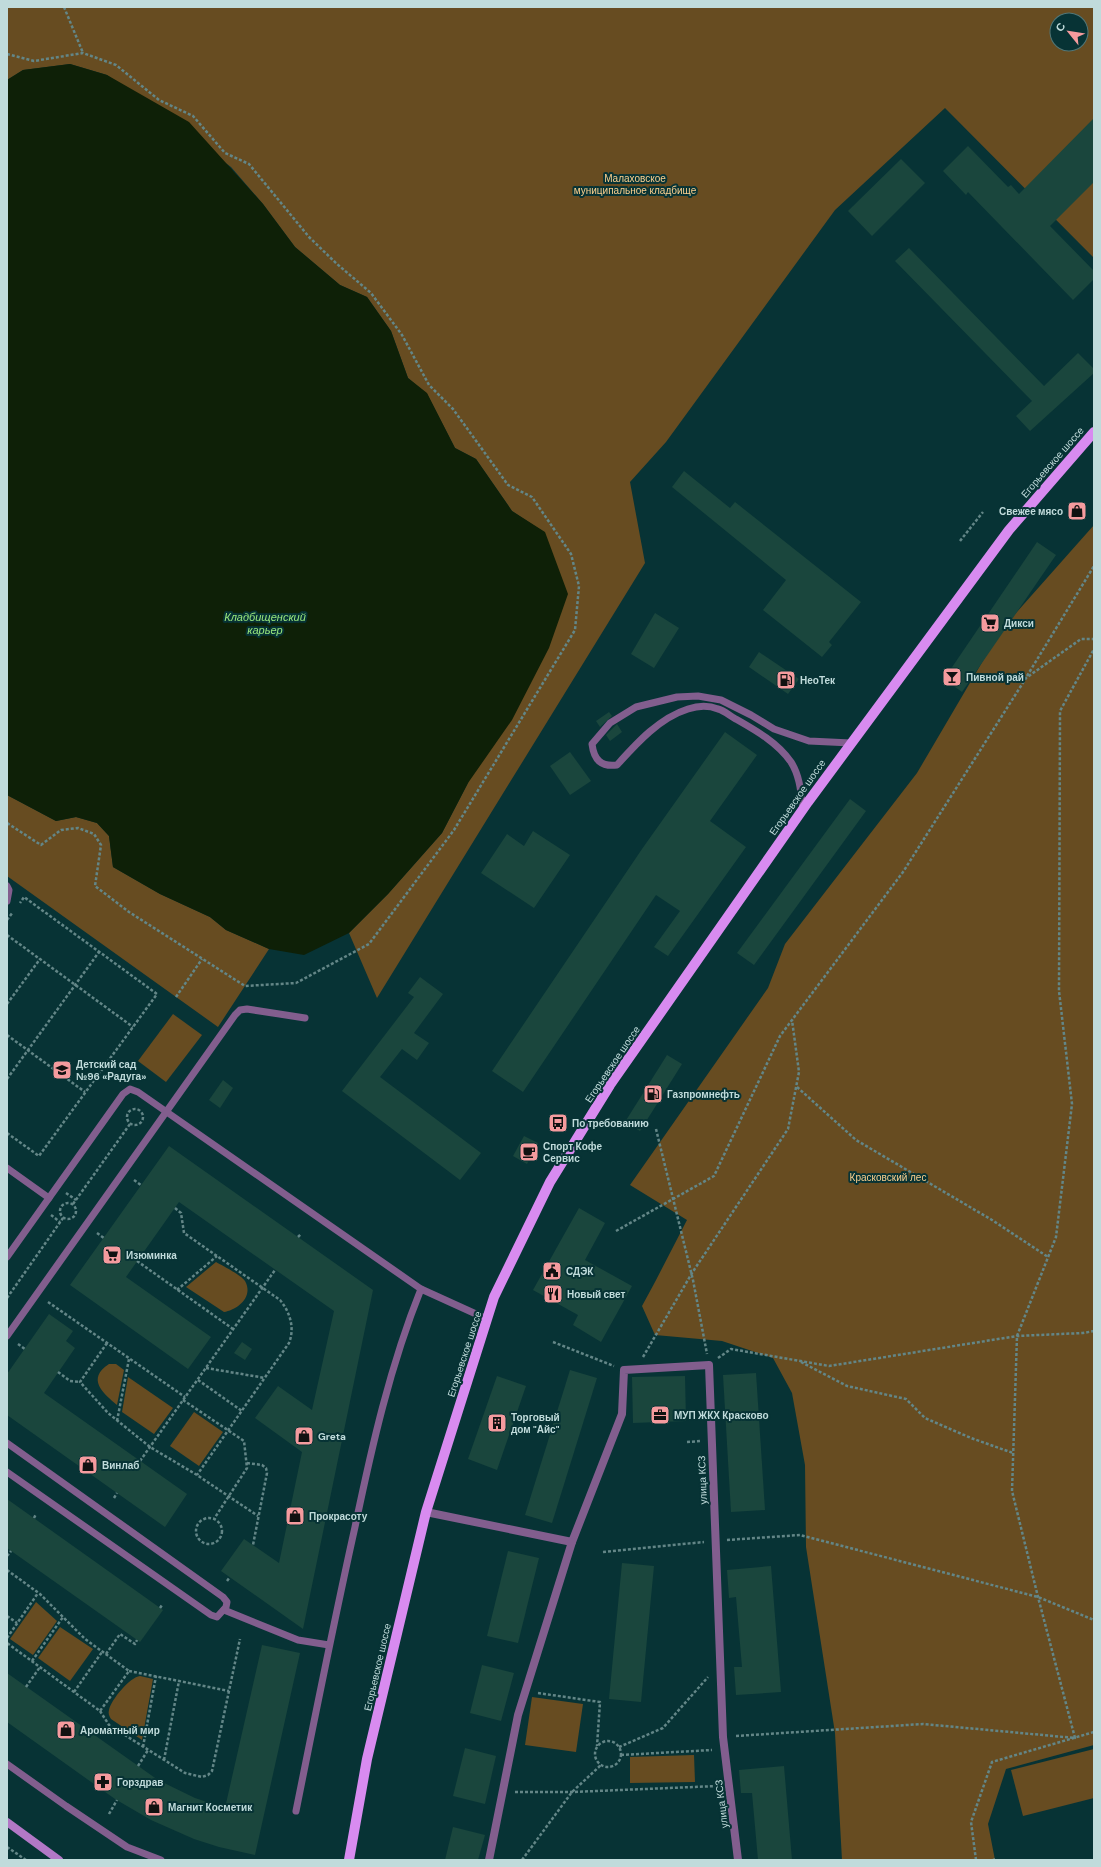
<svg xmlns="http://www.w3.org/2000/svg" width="1101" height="1867" viewBox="0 0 1101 1867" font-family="'DM Sans',sans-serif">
	<rect width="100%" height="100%" fill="#073335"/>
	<g fill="#674c21" fill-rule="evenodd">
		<path d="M7,7H1094V258L945,108L835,210L666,442L630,482L645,563L377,998L349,933L388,894L442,833L468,783L545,533L512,511L476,459L455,448L427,394L408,378L391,331L367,297L340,285L295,247L263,204L231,167L107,75L70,64L23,70L7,80ZM1057,20H1081V44H1057Z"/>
		<path d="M1094,525V1745L1006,1769L988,1824L995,1860H842L835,1733L806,1547L805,1465L792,1393L773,1358L722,1341L655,1335L642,1306L655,1282L687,1220L630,1185L768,988L785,944L917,773L1001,630Z"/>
		<path d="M7,795L56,821L76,817L97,823L109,836L113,867L160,894L210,917L226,930L269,949L218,1027L7,876Z"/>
		<path d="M173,1014L202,1035L166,1082L138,1061Z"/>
		<path d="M216,1262C223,1266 241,1275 245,1281C254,1297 237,1310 224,1312L186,1287Z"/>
		<path d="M109,1364H116L124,1370L117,1405C103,1393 86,1379 109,1364Z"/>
		<path d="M128,1377L173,1408L154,1434L122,1412Z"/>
		<path d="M194,1412L223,1432L199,1466L170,1446Z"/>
		<path d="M36,1602L57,1621L33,1655L10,1639Z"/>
		<path d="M60,1627L93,1649L70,1681L38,1658Z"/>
		<path d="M140,1676L153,1679L142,1740L111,1719C109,1716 108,1713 109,1710C111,1700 130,1677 140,1676Z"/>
		<path d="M532,1697L583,1704L576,1752L525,1745Z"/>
		<path d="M1094,1749V1798L1023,1816L1011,1770Z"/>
		<path d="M694,1755L695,1782L630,1783V1757Z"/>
	</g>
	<path fill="#0e2007" d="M70,64L107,75L189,122L263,204L295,247L340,285L367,297L391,331L408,378L427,393L455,448L476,459L512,511L545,532L568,594L549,648L512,720L468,783L442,833L388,894L349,933L304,955L269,949L226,930L210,917L160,894L113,867L109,836L97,823L76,817L56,821L7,795V80L23,70Z"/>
	<g fill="#1a463d">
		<path d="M1094,118V182L1050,226L1094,271V279L1073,300L968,192L966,195L943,171L968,146L1008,187L1011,185L1019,194Z"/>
		<path d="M901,159L925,183L872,236L848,211Z"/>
		<path d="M909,248L1044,386L1078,353L1094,369V373L1030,431L1016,416L1032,401L895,261Z"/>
		<path d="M684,471L730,508L735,502L861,602L829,642L832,645L822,657L763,610L786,580L672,487Z"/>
		<path d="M1037,542L1056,555L962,692L944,679Z"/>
		<path d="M655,613L679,628L654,668L631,654Z"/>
		<path d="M759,652L799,679L788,694L749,667Z"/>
		<path d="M609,712L612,716L600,727L596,721Z"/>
		<path d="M617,724L622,732L610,741L606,735Z"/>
		<path d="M725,732L757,755L710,821L746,847L668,956L654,947L680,911L656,895L523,1092L492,1071L642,849Z"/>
		<path d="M570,752L591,781L570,795L550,766Z"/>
		<path d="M850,799L866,811L754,965L737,953Z"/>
		<path d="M533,831L570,855L534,908L481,873L507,834L524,846Z"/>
		<path d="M420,977L443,994L414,1033L429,1043L417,1060L402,1049L380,1077L481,1153L460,1180L342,1091L414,997L408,993Z"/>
		<path d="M667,1055L682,1064L640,1131L625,1122Z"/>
		<path d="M223,1080L233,1088L220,1108L209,1100Z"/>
		<path d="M524,1136L538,1143L527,1164L513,1156Z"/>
		<path d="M169,1146L373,1290L303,1629L221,1571L244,1539L279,1563L302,1452L255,1418L278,1386L312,1410L334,1311L179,1202L126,1277L211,1337L188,1369L70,1285Z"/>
		<path d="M579,1208L605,1223L585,1260L632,1286L601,1342L573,1325L578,1315L533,1290Z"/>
		<path d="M49,1314L73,1331L66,1341L75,1348L44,1393L187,1494L165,1527L7,1415V1374Z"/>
		<path d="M242,1342L252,1349L245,1360L234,1353Z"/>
		<path d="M570,1370L597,1378L552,1523L525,1515Z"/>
		<path d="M756,1373L765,1510L731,1512L723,1375Z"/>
		<path d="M497,1376L526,1386L497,1470L468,1459Z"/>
		<path d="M685,1376L686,1421L633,1423L632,1377Z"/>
		<path d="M7,1499L163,1610L140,1642L7,1548Z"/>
		<path d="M508,1551L539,1558L518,1643L487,1636Z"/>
		<path d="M622,1563L654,1566L641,1702L609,1699Z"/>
		<path d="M771,1566L781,1692L736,1695L734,1667H742L736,1597L729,1598L727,1570Z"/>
		<path d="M262,1645L300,1653L255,1855L219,1847L194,1839L151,1820L115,1799L7,1722V1673L158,1780L195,1798L225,1808Z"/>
		<path d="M482,1665L514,1673L501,1721L470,1713Z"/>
		<path d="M465,1748L496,1756L485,1804L453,1796Z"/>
		<path d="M784,1766L792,1860H758L752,1793H741L739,1770Z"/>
		<path d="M453,1827L485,1835L478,1860H445Z"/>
	</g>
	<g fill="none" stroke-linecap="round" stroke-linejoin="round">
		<g stroke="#638687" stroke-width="2.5" stroke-dasharray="3 2" stroke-linecap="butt">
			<path d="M64,7L83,53"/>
			<path d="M7,54L34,61L83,53L116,65L159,100L193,116L225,153L249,164L309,237L337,264L371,293L402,335L429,385L453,409L508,485L532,497L571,554L579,586L575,630L454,830L369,944L296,983L245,986L129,912L95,886L101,845L94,834L78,828L61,830L41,845L7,823"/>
			<path d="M960,541L983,512"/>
			<path d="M1027,676L1094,566"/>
			<path d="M7,920L13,912"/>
			<path d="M7,935L133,1027"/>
			<path d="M176,997L202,959"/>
			<path d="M7,1004L40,959"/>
			<path d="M7,1035L85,1092"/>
			<path d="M7,1079L99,952"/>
			<path d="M797,1087L856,1140L992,1220L1048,1257"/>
			<circle cx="135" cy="1117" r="8"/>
			<path d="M656,1129L693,1280L707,1354"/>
			<path d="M7,1133L39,1156L157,994L24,897L20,903"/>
			<path d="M134,1180L141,1185"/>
			<path d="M66,1193L76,1200"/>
			<circle cx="68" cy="1211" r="8"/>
			<path d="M73,1204L130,1124"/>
			<path d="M175,1208L181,1213L184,1233L280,1300C290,1312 295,1328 289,1343L197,1475"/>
			<path d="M51,1215L60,1222"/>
			<path d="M616,1231L714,1176L780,1036L903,872L1026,678L1081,639H1094"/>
			<path d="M97,1233L104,1238"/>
			<path d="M298,1237L301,1234"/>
			<path d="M137,1261L233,1329"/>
			<path d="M177,1290L217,1256"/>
			<path d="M7,1298L63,1218"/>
			<path d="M48,1302L185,1397"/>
			<path d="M553,1342L614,1366"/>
			<path d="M107,1343L80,1382L108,1413L150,1447L197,1475L258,1516"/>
			<path d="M18,1344L25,1349"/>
			<path d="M643,1357L692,1273L788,1129L799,1072L792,1020"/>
			<path d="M718,1358L731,1349L829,1366L1017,1336L1083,1333L1094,1331"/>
			<path d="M801,1362L847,1386L906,1399L925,1418L971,1438L1013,1453"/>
			<path d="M206,1368L265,1378"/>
			<path d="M58,1372L70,1381L80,1382"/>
			<path d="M198,1380L242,1411"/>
			<path d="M183,1400L244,1441L247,1468L214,1519"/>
			<path d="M117,1421L129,1359"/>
			<path d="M687,1442L701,1441"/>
			<path d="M140,1461L275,1270"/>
			<path d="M247,1463L262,1465L266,1468L267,1473L253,1545"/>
			<path d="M114,1498L117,1493"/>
			<circle cx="209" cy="1531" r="13"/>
			<path d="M34,1518L36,1514"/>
			<path d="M727,1540L800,1535L1038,1597L1094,1620"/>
			<path d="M603,1552L704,1542"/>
			<path d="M7,1556L11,1551"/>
			<path d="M7,1570L40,1594L85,1639L129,1671L100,1711L7,1643"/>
			<path d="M227,1581L230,1577"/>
			<path d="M160,1608L162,1605"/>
			<path d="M7,1616L17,1623"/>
			<path d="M7,1638L38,1593"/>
			<path d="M106,1654L120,1634L135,1644L137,1640"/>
			<path d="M32,1661L63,1617"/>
			<path d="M129,1671L229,1691"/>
			<path d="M26,1687L40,1667"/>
			<path d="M74,1692L102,1652"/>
			<path d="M538,1693L600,1702L597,1746"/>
			<path d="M100,1711L109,1725L185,1773L202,1777L208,1775L212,1771L240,1639"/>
			<path d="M736,1736L923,1724L1075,1738L1038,1597L1012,1491L1017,1336L1056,1237L1072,1104L1059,991L1060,711L1094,649"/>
			<circle cx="608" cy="1754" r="13"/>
			<path d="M143,1747L156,1676"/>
			<path d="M619,1747L663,1728L708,1677"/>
			<path d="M621,1755L712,1750"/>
			<path d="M164,1760L179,1681"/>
			<path d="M138,1766L148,1750"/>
			<path d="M515,1792H572L718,1786"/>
			<path d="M109,1814L117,1800"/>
			<path d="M7,1847L26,1860"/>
			<path d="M522,1860L572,1792L601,1765"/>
			<path d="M976,1860L971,1822L992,1762L1094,1732"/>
			<path d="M993,1860L995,1859"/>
		</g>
		<g stroke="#825e8e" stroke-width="7">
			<path d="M803,809C801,793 800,776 791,762C777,742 755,730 734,718C729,715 723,710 718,709C708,705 697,706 688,709C659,718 636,744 617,765C601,767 594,760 592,744L610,723L636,707L677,697L698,696L721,700L751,715L774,729L809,741L851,743"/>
			<path d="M7,886L9,890L7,901"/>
			<path d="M7,1168L49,1198"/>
			<path d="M7,1257L123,1094L130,1089L138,1092L421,1289L487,1319"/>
			<path d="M7,1336L235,1015L240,1010L247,1009L305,1018"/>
			<path d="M7,1443L223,1597L227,1602L226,1607L217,1617L211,1615L7,1472"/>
			<path d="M224,1610L298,1640L329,1645"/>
			<path d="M7,1764L66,1806L127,1847L161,1860"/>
			<path d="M296,1811C315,1716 334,1621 355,1527C372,1446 390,1366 421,1289"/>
		</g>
		<g stroke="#825e8e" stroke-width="8">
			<path d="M426,1512L572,1542L622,1414L624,1370L709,1365L723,1737L738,1860"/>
			<path d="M489,1860L518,1715L572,1542"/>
		</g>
		<path stroke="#b278c6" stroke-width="8" d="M7,1822L59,1860"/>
		<path stroke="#d88bf0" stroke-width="10" d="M349,1860L367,1759L426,1512L494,1297L550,1182L610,1085L808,802L1009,530L1094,432"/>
	</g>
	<defs>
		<g id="shop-square" transform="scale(1)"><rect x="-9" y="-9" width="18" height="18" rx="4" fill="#f59b9e" stroke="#073335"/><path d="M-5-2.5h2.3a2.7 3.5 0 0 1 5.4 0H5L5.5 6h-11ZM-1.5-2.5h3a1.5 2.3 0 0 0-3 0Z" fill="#111"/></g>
		<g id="supermarket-square" transform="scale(1)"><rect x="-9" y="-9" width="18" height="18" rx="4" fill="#f59b9e" stroke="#073335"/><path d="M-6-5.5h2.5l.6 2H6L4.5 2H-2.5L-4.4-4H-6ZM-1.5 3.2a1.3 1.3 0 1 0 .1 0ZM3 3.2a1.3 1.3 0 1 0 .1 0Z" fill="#111"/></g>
		<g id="bar-square" transform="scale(1)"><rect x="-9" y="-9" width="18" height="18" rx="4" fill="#f59b9e" stroke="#073335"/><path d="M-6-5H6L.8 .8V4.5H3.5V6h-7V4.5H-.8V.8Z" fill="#111"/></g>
		<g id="fuel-square" transform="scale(1)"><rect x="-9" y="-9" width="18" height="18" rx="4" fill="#f59b9e" stroke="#073335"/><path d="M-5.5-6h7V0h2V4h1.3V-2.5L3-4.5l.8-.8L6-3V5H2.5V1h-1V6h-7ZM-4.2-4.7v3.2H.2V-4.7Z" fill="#111"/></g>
		<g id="school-square" transform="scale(1)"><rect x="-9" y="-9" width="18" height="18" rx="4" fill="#f59b9e" stroke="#073335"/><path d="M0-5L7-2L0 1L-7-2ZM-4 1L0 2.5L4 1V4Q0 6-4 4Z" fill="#111"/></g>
		<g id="bus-square" transform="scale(1)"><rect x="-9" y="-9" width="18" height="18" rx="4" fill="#f59b9e" stroke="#073335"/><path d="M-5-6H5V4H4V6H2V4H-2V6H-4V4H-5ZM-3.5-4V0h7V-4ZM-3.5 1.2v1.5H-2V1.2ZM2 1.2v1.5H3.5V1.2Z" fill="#111"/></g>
		<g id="cafe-square" transform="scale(1)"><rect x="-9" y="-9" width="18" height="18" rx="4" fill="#f59b9e" stroke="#073335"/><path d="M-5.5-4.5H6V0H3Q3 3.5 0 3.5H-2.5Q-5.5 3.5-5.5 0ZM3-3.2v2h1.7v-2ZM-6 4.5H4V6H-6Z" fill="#111"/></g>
		<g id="civic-square" transform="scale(1)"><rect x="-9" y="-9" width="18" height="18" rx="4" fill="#f59b9e" stroke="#073335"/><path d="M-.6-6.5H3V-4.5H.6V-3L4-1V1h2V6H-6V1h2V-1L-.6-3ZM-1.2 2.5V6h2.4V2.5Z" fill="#111"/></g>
		<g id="restaurant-square" transform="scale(1)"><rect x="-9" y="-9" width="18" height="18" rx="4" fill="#f59b9e" stroke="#073335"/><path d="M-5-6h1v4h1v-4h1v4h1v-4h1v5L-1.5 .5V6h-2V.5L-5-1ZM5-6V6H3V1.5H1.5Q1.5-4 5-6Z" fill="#111"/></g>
		<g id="office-square" transform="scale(1)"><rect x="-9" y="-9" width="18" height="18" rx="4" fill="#f59b9e" stroke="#073335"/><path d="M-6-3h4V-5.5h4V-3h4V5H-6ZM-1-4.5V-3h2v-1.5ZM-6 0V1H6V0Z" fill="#111"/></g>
		<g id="building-square" transform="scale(1)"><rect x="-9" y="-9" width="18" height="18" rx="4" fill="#f59b9e" stroke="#073335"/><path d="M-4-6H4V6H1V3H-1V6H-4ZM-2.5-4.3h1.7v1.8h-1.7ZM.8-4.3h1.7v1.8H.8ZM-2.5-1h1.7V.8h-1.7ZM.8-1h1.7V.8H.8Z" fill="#111"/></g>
		<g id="pharmacy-square" transform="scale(1)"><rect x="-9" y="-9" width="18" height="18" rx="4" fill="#f59b9e" stroke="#073335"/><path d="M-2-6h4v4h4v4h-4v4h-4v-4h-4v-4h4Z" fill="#111"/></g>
	</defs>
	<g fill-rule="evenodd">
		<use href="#shop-square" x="1077" y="511"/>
		<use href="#supermarket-square" x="990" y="623"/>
		<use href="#bar-square" x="952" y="677"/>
		<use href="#fuel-square" x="786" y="680"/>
		<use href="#school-square" x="62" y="1070"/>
		<use href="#fuel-square" x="653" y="1094"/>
		<use href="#bus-square" x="558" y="1123"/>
		<use href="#cafe-square" x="529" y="1152"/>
		<use href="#supermarket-square" x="112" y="1255"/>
		<use href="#civic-square" x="552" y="1271"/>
		<use href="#restaurant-square" x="553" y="1294"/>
		<use href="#office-square" x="660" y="1415"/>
		<use href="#building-square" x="497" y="1423"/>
		<use href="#shop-square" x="304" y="1436"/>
		<use href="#shop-square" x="88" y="1465"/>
		<use href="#shop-square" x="295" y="1516"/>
		<use href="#shop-square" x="66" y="1730"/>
		<use href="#pharmacy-square" x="103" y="1782"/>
		<use href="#shop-square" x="154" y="1807"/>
	</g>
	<g text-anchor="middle" stroke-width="4" stroke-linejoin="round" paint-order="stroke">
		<g font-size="10" fill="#fbd08f" stroke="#073335">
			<text x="635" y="182">Малаховское<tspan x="635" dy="12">муниципальное кладбище</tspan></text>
			<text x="888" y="1181">Красковский лес</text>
		</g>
		<g font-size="10" fill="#c0dbdb" stroke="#073335">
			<text transform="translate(1052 462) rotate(-49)" y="4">Егорьевское шоссе</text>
			<text transform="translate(797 797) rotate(-55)" y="4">Егорьевское шоссе</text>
			<text transform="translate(612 1064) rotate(-56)" y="4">Егорьевское шоссе</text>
			<text transform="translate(464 1354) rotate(-72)" y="4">Егорьевское шоссе</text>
			<text transform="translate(702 1480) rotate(-92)" y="4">улица КСЗ</text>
			<text transform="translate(377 1667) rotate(-77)" y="4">Егорьевское шоссе</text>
			<text transform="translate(721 1804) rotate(-97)" y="4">улица КСЗ</text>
		</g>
		<g font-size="10" font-weight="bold" fill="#c0dbdb" stroke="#073335" text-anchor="start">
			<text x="1063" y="515" text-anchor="end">Свежее мясо</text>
			<text x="1004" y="627">Дикси</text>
			<text x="966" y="681">Пивной рай</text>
			<text x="800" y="684">НеоТек</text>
			<text x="76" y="1068">Детский сад<tspan x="76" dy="12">№96 «Радуга»</tspan></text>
			<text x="667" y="1098">Газпромнефть</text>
			<text x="572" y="1127">По требованию</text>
			<text x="543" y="1150">Спорт Кофе<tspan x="543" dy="12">Сервис</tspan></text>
			<text x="126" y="1259">Изюминка</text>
			<text x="566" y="1275">СДЭК</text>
			<text x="567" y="1298">Новый свет</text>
			<text x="674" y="1419">МУП ЖКХ Красково</text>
			<text x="511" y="1421">Торговый<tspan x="511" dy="12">дом "Айс"</tspan></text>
			<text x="318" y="1440">Greta</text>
			<text x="102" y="1469">Винлаб</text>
			<text x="309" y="1520">Прокрасоту</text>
			<text x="80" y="1734">Ароматный мир</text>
			<text x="117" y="1786">Горздрав</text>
			<text x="168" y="1811">Магнит Косметик</text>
		</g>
		<g font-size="11" font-style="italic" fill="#99e67c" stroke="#073335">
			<text x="265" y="621">Кладбищенский<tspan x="265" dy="13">карьер</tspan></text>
		</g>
	</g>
	<rect width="1101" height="1867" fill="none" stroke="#c0dbdb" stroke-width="16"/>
	<g transform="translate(1069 32) rotate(300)"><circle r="19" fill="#073335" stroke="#517677"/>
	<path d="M0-3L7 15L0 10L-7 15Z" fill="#f59b9e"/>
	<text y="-6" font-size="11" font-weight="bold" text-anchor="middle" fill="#c0dbdb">С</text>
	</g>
</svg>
